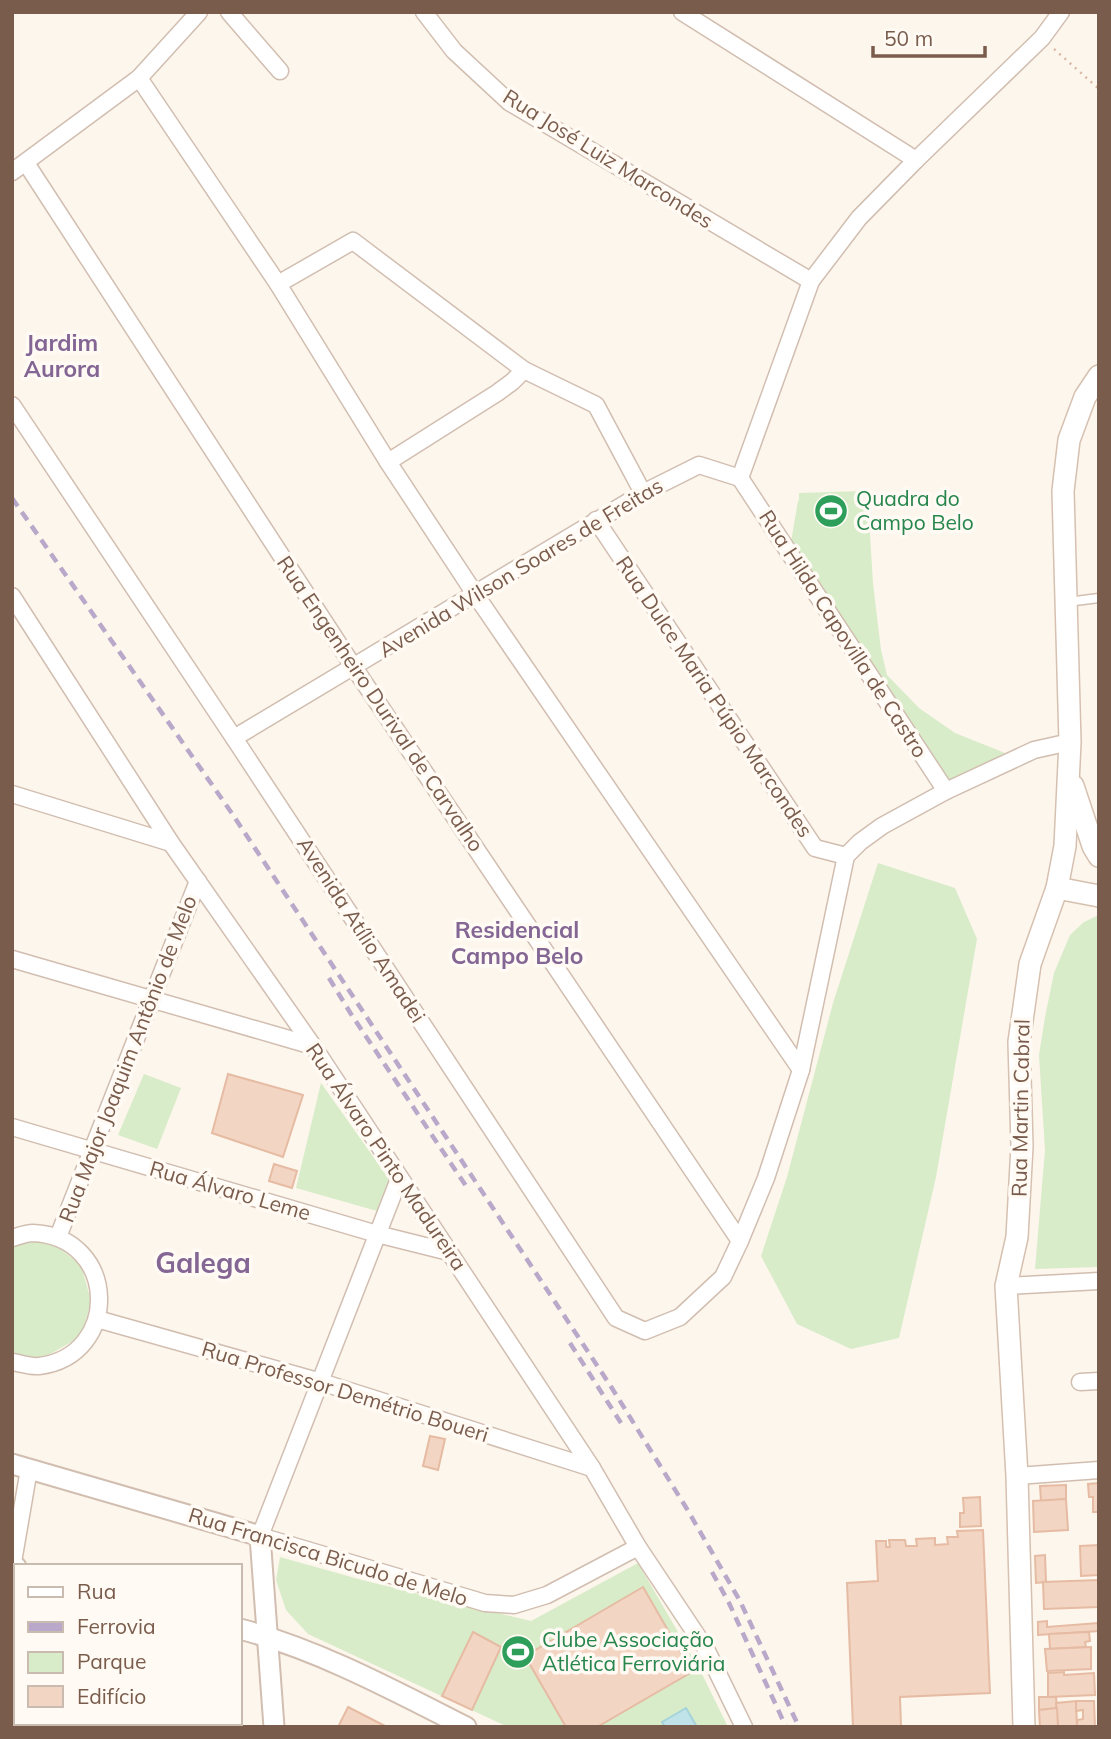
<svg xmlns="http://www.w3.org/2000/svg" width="1111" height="1739" viewBox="0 0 1111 1739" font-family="Mulish,sans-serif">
	<rect width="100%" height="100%" fill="#fdf6ec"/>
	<g fill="#d8ecc9">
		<path d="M862,491V502H868L873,583L881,650L887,675L919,708L955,733L1005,753L949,783L791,542L798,501L799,500V493Z"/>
		<path d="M878,863L955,888L977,939L936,1177L899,1338L851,1349L797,1324L761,1256L787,1177L833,1003Z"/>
		<path d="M1099,915V1267L1035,1269L1045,1150L1039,1055L1045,1017L1054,973L1070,935L1084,922Z"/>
		<path d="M144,1074L181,1088L157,1149L118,1135Z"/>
		<path d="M321,1083L389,1179L377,1211L296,1188Z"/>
		<path d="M20,1240L51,1242L81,1265L91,1301L82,1336L36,1362L12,1354V1245Z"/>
		<path d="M280,1557L362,1580L531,1621L638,1563L700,1670L728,1727H508L308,1634L286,1610L276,1580Z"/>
	</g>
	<path fill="#bfe3e8" stroke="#a5d3da" stroke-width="2" d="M686,1708L697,1727H665L662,1722Z"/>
	<g fill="#f3d5c3" stroke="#e6bba3" stroke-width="2">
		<path d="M228,1074L303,1095L283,1157L212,1133Z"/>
		<path d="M274,1164L297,1171L292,1188L269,1181Z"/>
		<path d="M430,1436L445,1439L438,1470L423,1466Z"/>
		<path d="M1099,1483V1512H1093V1497H1089L1088,1484Z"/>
		<path d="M1066,1485V1499L1041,1501L1040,1486Z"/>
		<path d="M980,1497L981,1526L960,1527V1513H964L963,1498Z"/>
		<path d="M1066,1499L1068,1530L1034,1532L1033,1501Z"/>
		<path d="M983,1530L990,1693L900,1697L901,1727H853L847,1583L878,1581L876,1541H886V1547H890L889,1540H905L906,1546H917L916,1539L935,1538V1545L948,1544L947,1537H958L957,1531Z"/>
		<path d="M1099,1545V1575L1081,1576L1080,1546Z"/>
		<path d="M1045,1555L1046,1582L1036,1583L1035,1556Z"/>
		<path d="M1099,1580V1607L1044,1609L1043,1582Z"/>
		<path d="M643,1587L692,1672L597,1727H566L525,1656Z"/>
		<path d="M1047,1621V1627L1098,1623L1099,1631L1038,1635V1622Z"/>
		<path d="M473,1632L501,1647L472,1710L442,1696Z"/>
		<path d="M1089,1632L1090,1641L1085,1642L1086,1647L1050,1649L1049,1634Z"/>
		<path d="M1091,1647V1669L1047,1671L1045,1649Z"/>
		<path d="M1064,1672V1675L1094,1673L1095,1695L1048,1697V1673Z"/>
		<path d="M1039,1697H1056L1057,1708L1039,1710Z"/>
		<path d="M1076,1701L1077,1727H1058L1056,1703Z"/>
		<path d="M1076,1701H1094L1095,1727H1077V1720L1083,1719V1710L1076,1711Z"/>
		<path d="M348,1707L387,1727H338Z"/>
		<path d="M1057,1708L1058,1727H1040L1039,1710Z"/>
	</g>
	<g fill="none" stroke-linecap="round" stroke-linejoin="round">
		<g stroke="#d1beb0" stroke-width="11">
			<path id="service" d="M1067,602L1099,598"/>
		</g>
		<g stroke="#d1beb0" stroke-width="19">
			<g id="minor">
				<path d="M229,12L280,71"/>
				<path d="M424,12L454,51L509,102L811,281"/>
				<path d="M682,12L916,160"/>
				<path d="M139,78L278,284L388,462L475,594L801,1070"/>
				<path d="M26,163L353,666L740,1241"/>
				<path d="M12,172L139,78L199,12"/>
				<path d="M278,284L353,241L524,370L512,382L497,393L388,462"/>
				<path d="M524,370L596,405L643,493"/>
				<path d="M12,405L234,738L616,1318L645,1331L680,1317L723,1277L740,1241L766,1178L801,1070L846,856L860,842L882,826L946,791L1034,750L1070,742"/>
				<path d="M740,478L811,281L859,218L916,160L1042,38L1061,12"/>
				<path d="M740,478L946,791"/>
				<path d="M596,520L815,848L846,856"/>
				<path d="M12,596L171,843L313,1046L592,1468L638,1547L706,1649L744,1727"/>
				<path d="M234,738L643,493L699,465L740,478"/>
				<path d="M12,794L171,843"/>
				<path d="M12,959L313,1046"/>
				<path d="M12,1127L377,1234L449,1252"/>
				<path d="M399,1179L260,1536L485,1603L514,1605L547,1595L638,1547"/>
				<path d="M58,1237L198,881"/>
				<path d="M12,1238C19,1236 26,1233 33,1233C119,1237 121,1356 39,1366C30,1367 20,1363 12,1362"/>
				<path d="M1006,1286L1099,1281"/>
				<path d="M97,1319L321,1382L592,1468"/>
				<path d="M1080,1382L1099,1381"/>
				<path d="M1017,1476L1099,1470"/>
				<path d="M12,1568L29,1469"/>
			</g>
		</g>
		<g stroke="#d1beb0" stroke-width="23">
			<g id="tertiary">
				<path d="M12,1464L260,1536L274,1727"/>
				<path d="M12,1566L16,1567"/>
				<path d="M240,1629C319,1650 393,1690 466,1727"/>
			</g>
		</g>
		<g stroke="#d6c0b0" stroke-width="24">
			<g id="secondary">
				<path d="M1073,786L1093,846L1099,856"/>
				<path d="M1057,888L1099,896"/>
				<path d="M1024,1727L1017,1476L1006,1286L1017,1237L1022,1146L1019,1042L1030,964L1057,888L1065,846L1070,742L1063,491L1069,440L1085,397L1099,376"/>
			</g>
		</g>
		<path stroke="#d9b8a5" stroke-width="2.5" stroke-dasharray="2 5" stroke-linecap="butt" d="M1054,49L1099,89"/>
		<use href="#service" stroke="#fff" stroke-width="8"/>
		<use href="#minor" stroke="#fff" stroke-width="16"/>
		<use href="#tertiary" stroke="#fff" stroke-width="19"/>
		<use href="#secondary" stroke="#fff" stroke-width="21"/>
		<g stroke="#b9a8c9" stroke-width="4.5" stroke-dasharray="10 7" stroke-linecap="butt">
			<path d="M12,498L231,812L610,1385L687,1509L740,1601L799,1727"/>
			<path d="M329,978L351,1014L468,1189"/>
			<path d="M570,1343L621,1423"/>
			<path d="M712,1572L729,1603L786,1727"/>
		</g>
	</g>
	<defs>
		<g id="stadium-disc" transform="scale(1.75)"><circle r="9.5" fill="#2e9e5b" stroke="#fffaf3"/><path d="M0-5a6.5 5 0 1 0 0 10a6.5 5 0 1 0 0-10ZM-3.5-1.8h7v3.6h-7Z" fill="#fff"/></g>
	</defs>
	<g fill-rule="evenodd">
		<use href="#stadium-disc" x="831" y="511"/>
		<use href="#stadium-disc" x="518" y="1652"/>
	</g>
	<g text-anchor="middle" stroke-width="7" stroke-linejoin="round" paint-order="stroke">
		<g font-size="21" fill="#7a5c4d" stroke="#fffaf3">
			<text transform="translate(608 159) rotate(32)" y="7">Rua José Luiz Marcondes</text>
			<text transform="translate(521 568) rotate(-31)" y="7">Avenida Wilson Soares de Freitas</text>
			<text transform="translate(843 634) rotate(57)" y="7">Rua Hilda Capovilla de Castro</text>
			<text transform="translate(714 697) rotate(56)" y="7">Rua Dulce Maria Púpio Marcondes</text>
			<text transform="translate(380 704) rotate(56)" y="7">Rua Engenheiro Durival de Carvalho</text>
			<text transform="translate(361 930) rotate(57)" y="7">Avenida Atílio Amadei</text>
			<text transform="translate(128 1059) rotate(-69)" y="7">Rua Major Joaquim Antônio de Melo</text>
			<text transform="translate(1021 1108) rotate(-89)" y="7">Rua Martin Cabral</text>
			<text transform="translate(386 1157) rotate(56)" y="7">Rua Álvaro Pinto Madureira</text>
			<text transform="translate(230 1191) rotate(16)" y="7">Rua Álvaro Leme</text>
			<text transform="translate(345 1392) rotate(17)" y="7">Rua Professor Demétrio Boueri</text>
			<text transform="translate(328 1557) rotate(17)" y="7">Rua Francisca Bicudo de Melo</text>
		</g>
		<g font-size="21" fill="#27864d" stroke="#fffaf3" text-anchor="start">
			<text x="856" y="506">Quadra do<tspan x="856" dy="24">Campo Belo</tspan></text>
			<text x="542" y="1647">Clube Associação<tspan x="542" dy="24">Atlética Ferroviária</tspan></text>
		</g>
		<g font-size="23" font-weight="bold" fill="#846695" stroke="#fffaf3">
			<text x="62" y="351">Jardim<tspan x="62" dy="26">Aurora</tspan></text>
			<text x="517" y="938">Residencial<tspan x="517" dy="26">Campo Belo</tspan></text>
		</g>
		<g font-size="28" font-weight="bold" fill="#846695" stroke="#fffaf3">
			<text x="203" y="1273">Galega</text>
		</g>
	</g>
	<rect width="1111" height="1739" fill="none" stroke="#7a5c4d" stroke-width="28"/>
	<rect x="14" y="1564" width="228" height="161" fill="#fffaf3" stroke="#cabbb1" stroke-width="2"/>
	<rect x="28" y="1587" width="35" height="10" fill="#ffffff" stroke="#cabbb1" stroke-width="2"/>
	<text x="77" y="1599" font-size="21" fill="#7a5c4d">Rua</text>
	<rect x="28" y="1622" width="35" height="10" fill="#b9a8c9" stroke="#cabbb1" stroke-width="2"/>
	<text x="77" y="1634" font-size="21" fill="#7a5c4d">Ferrovia</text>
	<rect x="28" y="1652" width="35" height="21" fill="#d8ecc9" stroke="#cabbb1" stroke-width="2"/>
	<text x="77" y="1669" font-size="21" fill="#7a5c4d">Parque</text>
	<rect x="28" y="1686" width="35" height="21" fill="#f3d5c3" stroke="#cabbb1" stroke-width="2"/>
	<text x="77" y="1704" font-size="21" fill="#7a5c4d">Edifício</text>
	<path d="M873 46v10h112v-10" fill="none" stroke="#7a5c4d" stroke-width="3.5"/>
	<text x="884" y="46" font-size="21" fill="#7a5c4d" stroke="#fffaf3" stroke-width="5" paint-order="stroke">50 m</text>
</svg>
